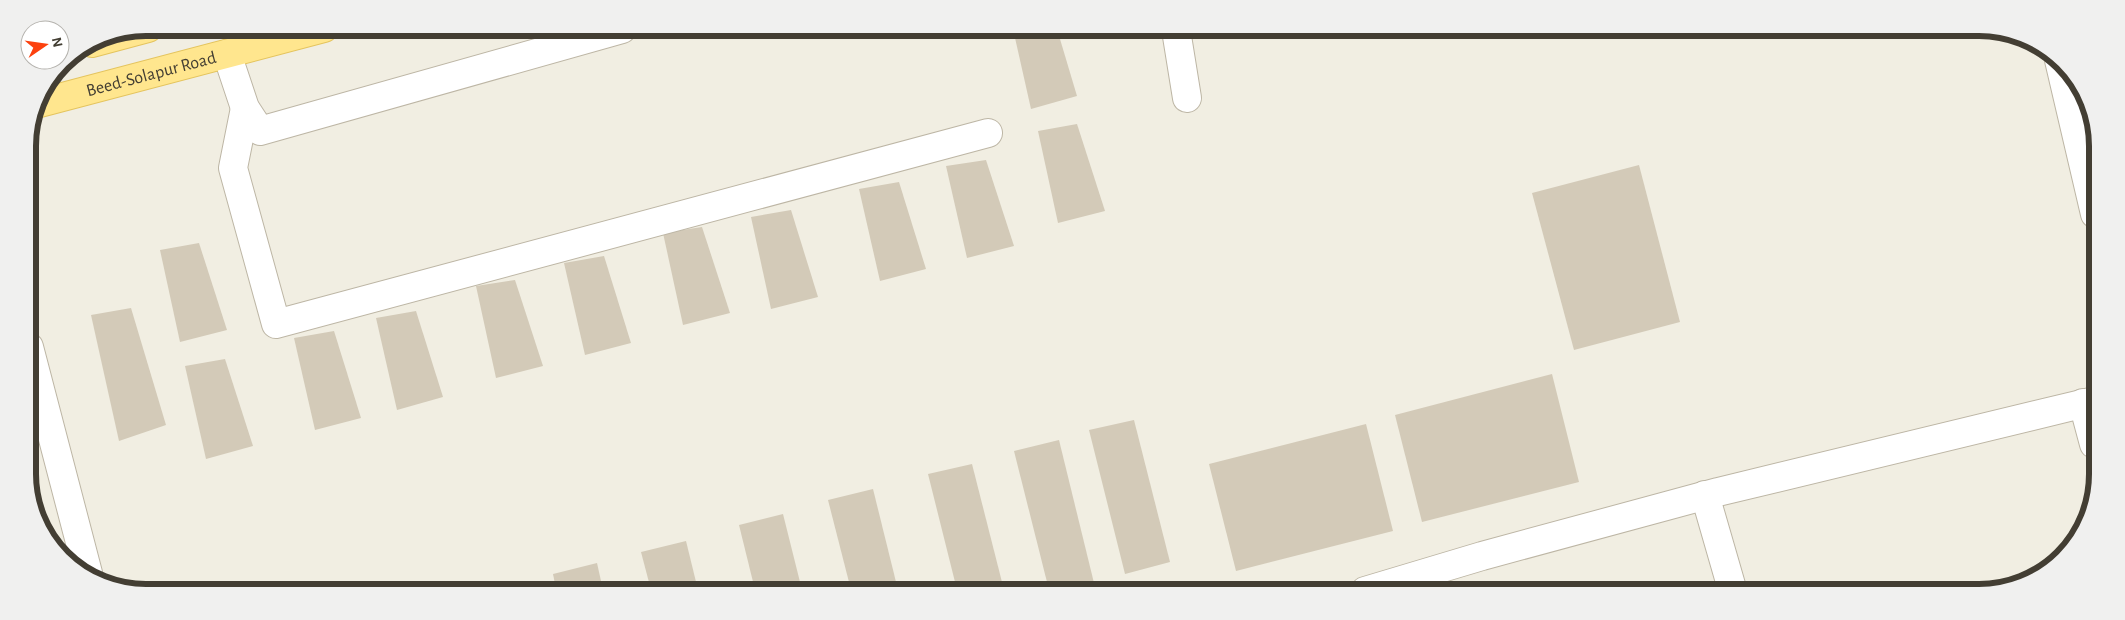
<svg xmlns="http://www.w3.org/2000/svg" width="2125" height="620" viewBox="0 0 2125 620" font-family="'Alegreya Sans',sans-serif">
	<rect width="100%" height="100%" fill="#f1eee2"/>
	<g fill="#d3cab8">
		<path d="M1013,29H1057L1077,96L1031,109Z"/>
		<path d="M1077,124L1105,211L1058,223L1038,131Z"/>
		<path d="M986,160L1014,246L967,258L946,166Z"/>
		<path d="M1639,165L1680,322L1574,350L1532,193Z"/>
		<path d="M899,182L926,269L880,281L859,189Z"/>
		<path d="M791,210L818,297L771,309L751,217Z"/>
		<path d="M702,227L730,313L683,325L663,233Z"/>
		<path d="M199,243L227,330L180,342L160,250Z"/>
		<path d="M604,256L631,343L585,355L564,263Z"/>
		<path d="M515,280L543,366L496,378L476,286Z"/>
		<path d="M131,308L166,425L119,441L91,315Z"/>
		<path d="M416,311L443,397L397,410L376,318Z"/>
		<path d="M334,331L361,418L315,430L294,338Z"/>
		<path d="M225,359L253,446L206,459L185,366Z"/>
		<path d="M1552,374L1579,482L1422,522L1395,415Z"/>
		<path d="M1134,420L1170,562L1125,574L1089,430Z"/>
		<path d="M1366,424L1393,531L1236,571L1209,464Z"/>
		<path d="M1059,440L1094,583L1063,590H1049L1014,451Z"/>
		<path d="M972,464L1004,590H957L928,474Z"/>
		<path d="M873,489L898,590H851L828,500Z"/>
		<path d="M783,514L802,590H755L739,525Z"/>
		<path d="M686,541L698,590H651L641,552Z"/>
		<path d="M597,563L603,590L556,589L553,574Z"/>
	</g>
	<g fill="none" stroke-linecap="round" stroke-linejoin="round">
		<g stroke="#bdb6a5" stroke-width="30">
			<g id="minor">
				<path d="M1176,30L1187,98"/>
				<path d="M227,54L245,108L260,131L622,29"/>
				<path d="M2059,60L2095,214"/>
				<path d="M245,108L233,168L276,324L988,133"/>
				<path d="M29,347L88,573"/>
				<path d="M2083,403L2094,444"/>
				<path d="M1705,495L1733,592"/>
				<path d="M1365,591L1482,556L1718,492L2094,401"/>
			</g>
		</g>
		<g stroke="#e4c45e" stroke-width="30">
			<g id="major">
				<path d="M92,43L148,28"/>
				<path id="s1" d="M36,104L324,28"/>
			</g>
		</g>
		<use href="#minor" stroke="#fff" stroke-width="28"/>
		<use href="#major" stroke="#ffe68e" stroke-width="28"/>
	</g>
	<g text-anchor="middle" stroke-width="4.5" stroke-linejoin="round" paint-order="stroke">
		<g font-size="18" fill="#433e33" stroke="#fff">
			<text dy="6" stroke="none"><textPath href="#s1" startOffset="119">Beed-Solapur Road</textPath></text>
		</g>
	</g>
	<path d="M0 0H2125V620H0ZM146 36H1979A110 110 0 0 1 2089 146V474A110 110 0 0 1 1979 584H146A110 110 0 0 1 36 474V146A110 110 0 0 1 146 36Z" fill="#f0f0ef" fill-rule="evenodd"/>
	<path fill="none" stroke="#433e33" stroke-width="6" d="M146 36H1979A110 110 0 0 1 2089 146V474A110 110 0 0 1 1979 584H146A110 110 0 0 1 36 474V146A110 110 0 0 1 146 36Z"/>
	<g transform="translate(45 45) rotate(77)"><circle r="24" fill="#ffffff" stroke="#b4b2ad"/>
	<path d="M0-4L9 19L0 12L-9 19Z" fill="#fc410e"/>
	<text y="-8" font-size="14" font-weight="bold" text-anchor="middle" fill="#433e33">N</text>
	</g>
</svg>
